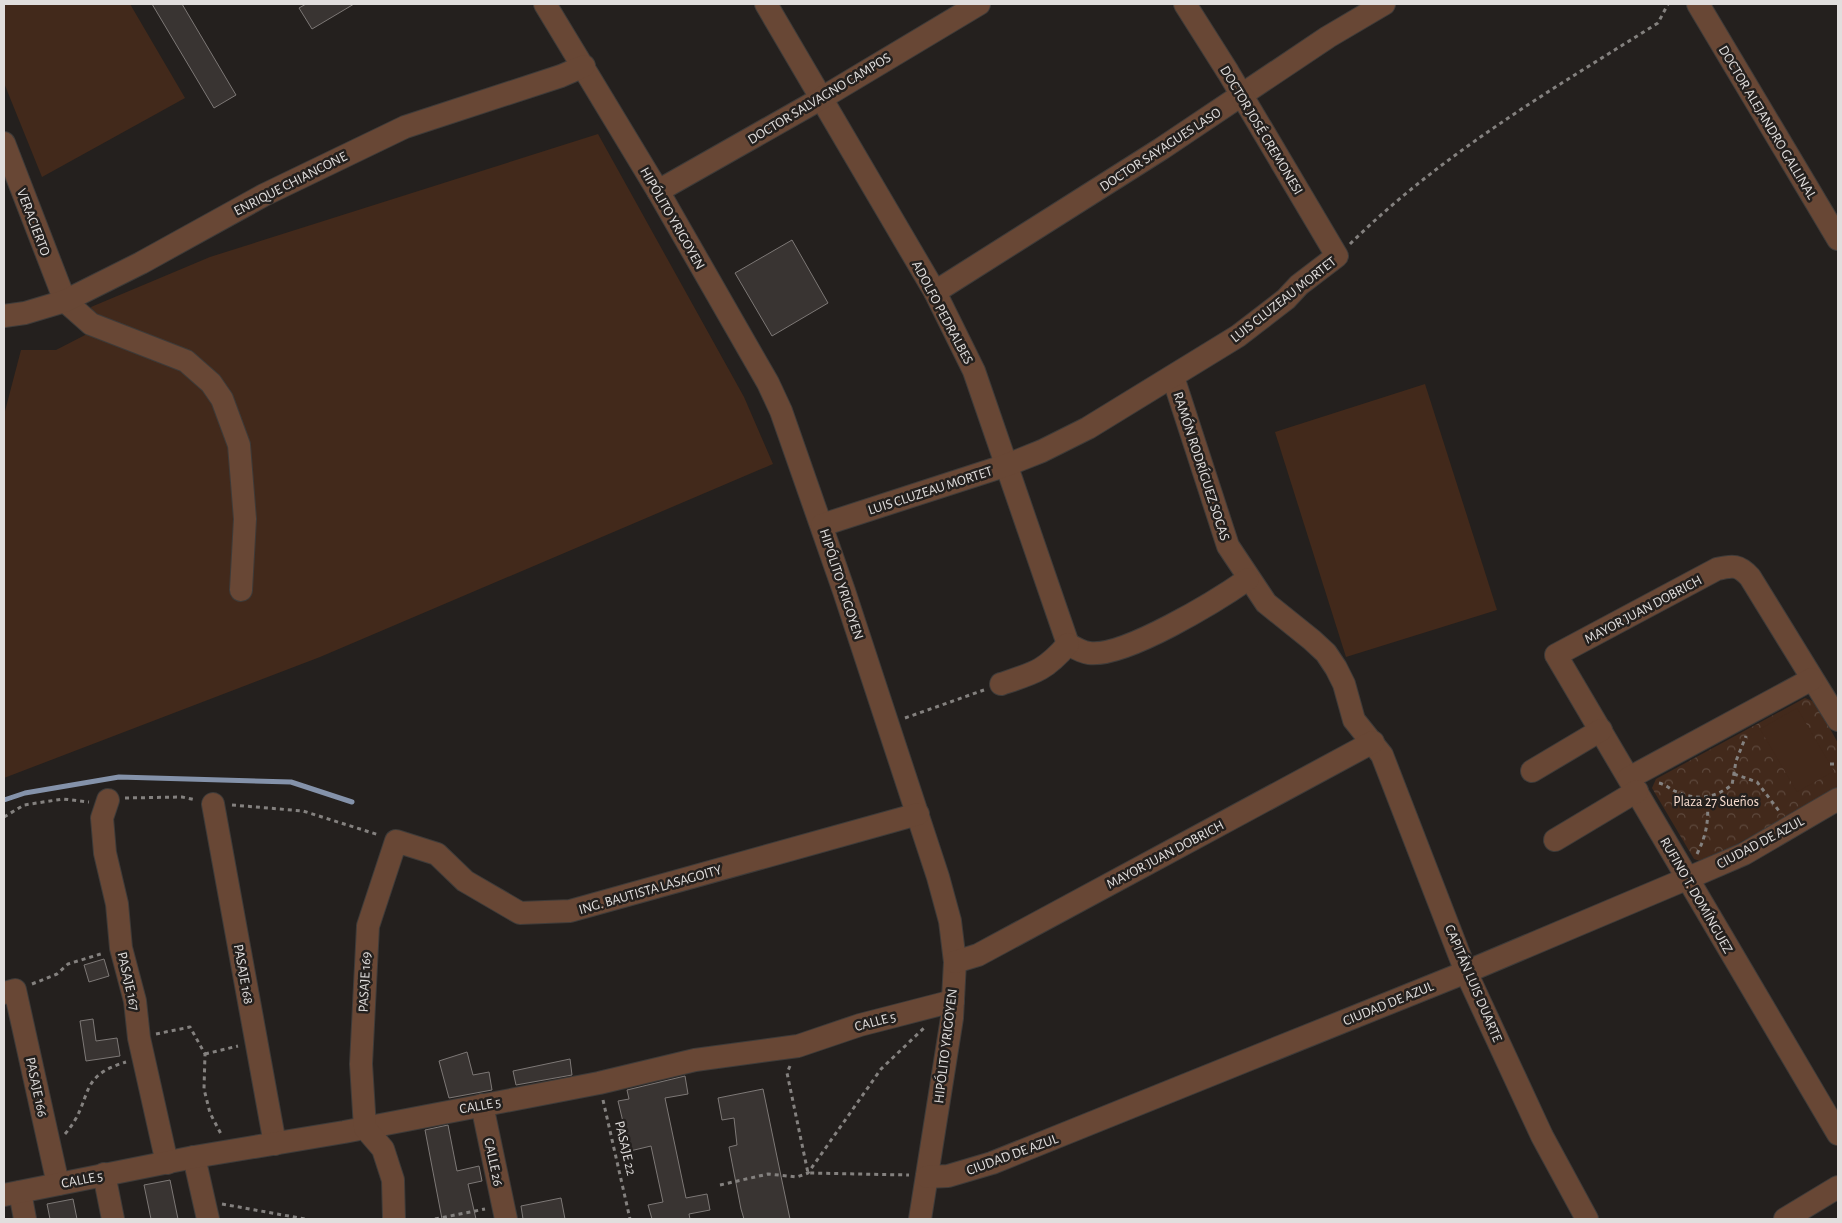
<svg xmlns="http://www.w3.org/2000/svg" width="1842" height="1223" viewBox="0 0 1842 1223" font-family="'Alegreya Sans',sans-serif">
	<defs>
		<pattern id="forest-crowns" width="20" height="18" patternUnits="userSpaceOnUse" patternTransform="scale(1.25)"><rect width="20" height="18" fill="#42291b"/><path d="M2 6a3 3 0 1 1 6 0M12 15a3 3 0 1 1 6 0" fill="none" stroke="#5d483c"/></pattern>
	</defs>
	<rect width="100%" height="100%" fill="#24201e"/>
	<path fill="url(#forest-crowns)" d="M1805,698L1815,702L1838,743V788L1710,859L1703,862L1694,859L1652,788L1656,779Z"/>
	<g fill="#42291b">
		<path d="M4,4H130L185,98L42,177L4,83Z"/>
		<path d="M598,134L744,397L773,464L320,657L4,778V415L21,350H56L87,334L93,317L91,307L210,257Z"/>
		<path d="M1425,384L1497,610L1346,657L1275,432Z"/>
		<path d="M1797,708L1834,771L1797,792L1760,729Z"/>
	</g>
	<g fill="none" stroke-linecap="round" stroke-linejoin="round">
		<path stroke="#8492aa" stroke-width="5" d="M4,800L25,793L119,777L291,782L352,802"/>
	</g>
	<g fill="#393432" stroke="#7d7876">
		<path d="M152,4H182L236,95L214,108Z"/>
		<path d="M306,4H354L312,29L299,8Z"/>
		<path d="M792,240L828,303L772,336L735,273Z"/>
		<path d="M104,959L109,976L89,982L84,965Z"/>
		<path d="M93,1019L96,1041L117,1038L120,1056L86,1061L80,1021Z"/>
		<path d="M467,1052L473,1075L489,1072L492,1090L449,1098L439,1061Z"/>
		<path d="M570,1059L572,1075L516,1085L513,1071Z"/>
		<path d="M685,1076L688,1094L665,1098L686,1198L707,1194L710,1210L689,1214L690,1219H652L648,1205L663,1202L651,1146L630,1151L618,1101L629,1099L627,1090Z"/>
		<path d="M763,1089L782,1181L790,1219H744L741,1209L729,1147L737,1145L734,1118L722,1120L718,1098Z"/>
		<path d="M448,1125L457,1171L479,1166L482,1181L468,1184L476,1219H442L425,1130Z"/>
		<path d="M170,1180L178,1219H151L144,1185Z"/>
		<path d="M561,1198L565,1219H523L521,1206Z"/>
		<path d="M73,1199L77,1219H50L47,1204Z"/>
	</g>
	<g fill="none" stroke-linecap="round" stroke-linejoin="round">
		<g stroke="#3e3b39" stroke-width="24">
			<g id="minor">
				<path d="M545,4L658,191L768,383L781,411L844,591L938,877L950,921L955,962L952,1018L920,1219"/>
				<path d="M766,4L935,292L974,371L1068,644"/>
				<path d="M1698,4L1838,239"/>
				<path d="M4,143L65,301L91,324L186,361L211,383L222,399L239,445L245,519L241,590"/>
				<path d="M658,191L822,98L979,4"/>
				<path d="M935,292L1161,149L1328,37L1384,4"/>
				<path d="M4,316L25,313L65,301L141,263L264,195L405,127L561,76L584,66"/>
				<path d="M1173,377L1228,546L1266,603L1312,640L1326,653L1336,668L1344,684L1354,720L1382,755L1466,972L1542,1136L1587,1219"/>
				<path d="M822,525L1007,465L1042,451L1088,428L1238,336L1286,299L1299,285L1337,256L1228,72L1185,4"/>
				<path d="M1068,644C1075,648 1081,652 1089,653C1124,658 1218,600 1248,579"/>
				<path d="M1001,684C1034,673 1045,671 1068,644"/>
				<path d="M1838,720L1750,577C1739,565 1733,565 1717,569L1556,655L1838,1134"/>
				<path d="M1532,771L1601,730"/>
				<path d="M1629,778L1812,679"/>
				<path d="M108,800L102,818L105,853L117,904L121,948L135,1001L139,1038L167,1163"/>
				<path d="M213,804L275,1144"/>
				<path d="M1555,840L1637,791"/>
				<path d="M955,962L978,955L1373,742"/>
				<path d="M4,993L15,990L58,1184"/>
				<path d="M482,1105L506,1219"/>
				<path d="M194,1157L208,1219"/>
				<path d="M104,1174L113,1219"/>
				<path d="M927,1177L948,1176L992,1163L1466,972L1686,879L1744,854L1838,799"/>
				<path d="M20,1192L25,1219"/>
				<path d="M4,1195L194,1157L344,1132L599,1083L695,1060L798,1046L860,1025L953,1001"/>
				<path d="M394,1219L393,1180L383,1149L365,1128L361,1064L368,926L396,841L437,854L465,881L520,913L570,911L918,814"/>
				<path d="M1785,1219L1838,1187"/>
			</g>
		</g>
		<g stroke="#84817f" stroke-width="3" stroke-dasharray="4 4" stroke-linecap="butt">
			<path d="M1350,244C1441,154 1551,90 1658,23L1668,4"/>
			<path d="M905,718L984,690"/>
			<path d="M1830,764H1838"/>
			<path d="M1734,774L1757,782L1779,811"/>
			<path d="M1659,783C1667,785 1671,790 1677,792C1698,801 1714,798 1732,785L1736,761L1746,736"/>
			<path d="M125,798L182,797L196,800"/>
			<path d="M232,805L303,811L379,835"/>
			<path d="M4,817L24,805L63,799L89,802"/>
			<path d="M1697,854C1707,834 1709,819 1707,798"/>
			<path d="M32,984L57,974L68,964L104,953"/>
			<path d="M156,1034L190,1027L205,1054L204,1089L210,1113L221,1134"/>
			<path d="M205,1054L238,1046"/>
			<path d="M790,1066L787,1073L808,1173L909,1175"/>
			<path d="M603,1100L630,1219"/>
			<path d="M65,1134C95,1099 75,1077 126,1062"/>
			<path d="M720,1185L768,1174L797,1177L808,1173L881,1069L924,1028"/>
			<path d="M222,1204L305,1219"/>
			<path d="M435,1219L485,1209"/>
		</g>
		<use href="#minor" stroke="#684735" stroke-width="22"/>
	</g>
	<g text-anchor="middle" stroke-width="5" stroke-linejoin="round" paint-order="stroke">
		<g font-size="14" fill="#e1dedd" stroke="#24201e">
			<text transform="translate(819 98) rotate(-31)" y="5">DOCTOR SALVAGNO CAMPOS</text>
			<text transform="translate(1768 122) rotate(59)" y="5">DOCTOR ALEJANDRO GALLINAL</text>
			<text transform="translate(1262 130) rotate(59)" y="5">DOCTOR JOSÉ CREMONESI</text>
			<text transform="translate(1160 149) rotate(-33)" y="5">DOCTOR SAYAGUES LASO</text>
			<text transform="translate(290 183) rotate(-27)" y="5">ENRIQUE CHIANCONE</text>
			<text transform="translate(673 218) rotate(60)" y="5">HIPÓLITO YRIGOYEN</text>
			<text transform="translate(34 222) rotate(69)" y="5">VERACIERTO</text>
			<text transform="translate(1283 299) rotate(-38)" y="5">LUIS CLUZEAU MORTET</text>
			<text transform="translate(943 312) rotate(62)" y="5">ADOLFO PEDRALBES</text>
			<text transform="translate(1202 466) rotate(72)" y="5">RAMÓN RODRÍGUEZ SOCAS</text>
			<text transform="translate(930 490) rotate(-18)" y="5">LUIS CLUZEAU MORTET</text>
			<text transform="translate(842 584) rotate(72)" y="5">HIPÓLITO YRIGOYEN</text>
			<text transform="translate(1643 609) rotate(-28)" y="5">MAYOR JUAN DOBRICH</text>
			<text transform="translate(1760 842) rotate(-28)" y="5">CIUDAD DE AZUL</text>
			<text transform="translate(1165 854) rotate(-28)" y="5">MAYOR JUAN DOBRICH</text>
			<text transform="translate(650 889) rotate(-16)" y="5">ING. BAUTISTA LASAGOITY</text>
			<text transform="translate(1697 895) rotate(60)" y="5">RUFINO T. DOMÍNGUEZ</text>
			<text transform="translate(244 974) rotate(80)" y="5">PASAJE 168</text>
			<text transform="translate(129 981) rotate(77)" y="5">PASAJE 167</text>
			<text transform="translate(364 982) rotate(-87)" y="5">PASAJE 169</text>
			<text transform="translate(1474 983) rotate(67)" y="5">CAPITÁN LUIS DUARTE</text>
			<text transform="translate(1388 1003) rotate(-22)" y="5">CIUDAD DE AZUL</text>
			<text transform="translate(875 1021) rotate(-15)" y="5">CALLE 5</text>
			<text transform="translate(945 1046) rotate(-83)" y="5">HIPÓLITO YRIGOYEN</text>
			<text transform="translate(37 1087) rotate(78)" y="5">PASAJE 166</text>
			<text transform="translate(480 1105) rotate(-10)" y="5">CALLE 5</text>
			<text transform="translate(626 1148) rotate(77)" y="5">PASAJE 22</text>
			<text transform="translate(1012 1154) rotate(-20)" y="5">CIUDAD DE AZUL</text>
			<text transform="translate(494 1162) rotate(78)" y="5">CALLE 26</text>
			<text transform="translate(82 1179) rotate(-11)" y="5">CALLE 5</text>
		</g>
		<g font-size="14" fill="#f9ddcf" stroke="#24201e">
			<text x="1716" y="806">Plaza 27 Sueños</text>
		</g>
	</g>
	<rect width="1842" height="1223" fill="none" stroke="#e1dedd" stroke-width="10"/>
</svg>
